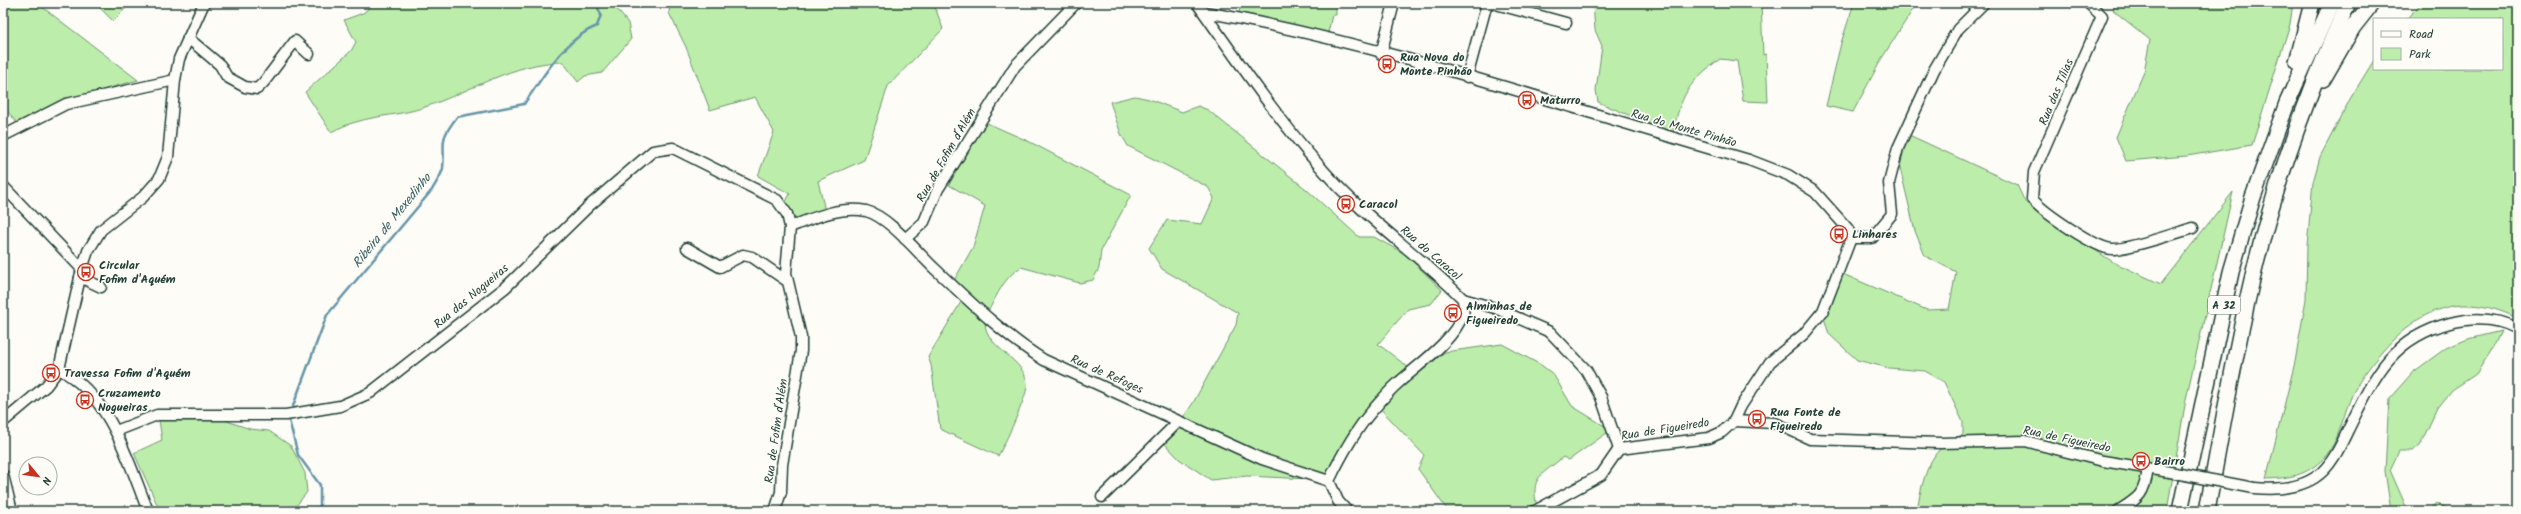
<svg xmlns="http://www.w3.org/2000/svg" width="2521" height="514" viewBox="0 0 2521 514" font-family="Kalam,sans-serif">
	<rect width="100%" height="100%" fill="#fdfcf7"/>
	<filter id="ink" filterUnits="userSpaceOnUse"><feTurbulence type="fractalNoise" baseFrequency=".025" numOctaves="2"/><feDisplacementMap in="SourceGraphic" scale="8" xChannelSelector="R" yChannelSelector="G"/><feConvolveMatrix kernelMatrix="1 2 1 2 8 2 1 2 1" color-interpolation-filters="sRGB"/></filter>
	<g filter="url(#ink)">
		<g fill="#bdedab" stroke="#6e9570">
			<path d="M3,3H37L138,80L91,93L17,123L3,106Z"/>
			<path d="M95,3H131L113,21Z"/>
			<path d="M375,3H612L628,23L631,39L602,73L585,76L578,82L563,62C514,62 470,92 425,107C403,115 378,115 356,122C348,124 339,128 331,132L305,92L351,51L356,42L344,20L363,13Z"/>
			<path d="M670,3H930L935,7L943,29L888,86L864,160L818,181L825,211L798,220L784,205L790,194L758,176L774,132L755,97L710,110L686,47L669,13Z"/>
			<path d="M1238,3H1336V15H1332L1328,33L1315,30L1313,35L1237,18L1240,9L1238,8Z"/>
			<path d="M1593,3H1761L1763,55L1766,54L1768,102L1743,101L1737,61L1720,59C1689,81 1680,96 1673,134L1598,102L1596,90L1602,46L1595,30Z"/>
			<path d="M1854,3H1917L1882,58L1853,112L1826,106L1841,43Z"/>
			<path d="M2117,3H2293L2290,24L2252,145L2187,156L2126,161L2116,137L2144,72L2150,40L2113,10Z"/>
			<path d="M2422,3H2518V314L2515,317C2459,291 2419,309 2381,353C2371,365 2359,380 2352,395C2343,415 2339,442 2324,458C2306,476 2290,478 2266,479L2295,362L2306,299L2307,245L2313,182L2320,157L2350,99L2374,60V69H2502V19H2406Z"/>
			<path d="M1135,96L1149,99L1182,112L1198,106L1208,110L1306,189L1359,237H1374L1405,254L1442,290L1431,304L1408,309L1378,344L1417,374L1445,352L1502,344L1541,365L1553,374L1572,406L1611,430L1569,460L1563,457C1541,476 1530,476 1537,507L1529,511H1448L1418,469L1424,455L1375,403L1341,470L1329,480L1247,476L1211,480L1179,459L1165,444L1193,403L1236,325L1238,313L1162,269L1149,248L1167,220L1202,224L1214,198L1208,187L1128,146L1121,134L1110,102Z"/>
			<path d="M987,123L1030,142L1131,195L1101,250L1099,268L1093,280L1080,283L1021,267C1007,276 1001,287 993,302C991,307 985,315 985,321C984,349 1028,359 1027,386C1027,396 1004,446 998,456L940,429L931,365L928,357L964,297L952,284L973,247L985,206L949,185L969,148Z"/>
			<path d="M1907,134L2017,185L2025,202L2041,214L2113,262L2161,284L2233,192L2186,399L2167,511H1917C1920,491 1926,462 1941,448C1947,442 1956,438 1963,434V422L1944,382L1925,371L1889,368L1857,360L1829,334L1824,318L1838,272L1927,310L1949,309L1956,272L1925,256L1915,231L1900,168Z"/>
			<path d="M2501,331L2493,348L2476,374L2452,390L2437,409L2420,445L2412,451H2399L2390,470L2408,511H2391L2385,471L2389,399L2412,373L2446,348L2468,339Z"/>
			<path d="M159,420H224L250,429L269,431L291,446L305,473L307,492L292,511H160L134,453L162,440Z"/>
			<path d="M2436,503L2452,510L2453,511H2427Z"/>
		</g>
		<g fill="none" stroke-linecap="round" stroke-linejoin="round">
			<g stroke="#6695a8" stroke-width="2.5">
				<path d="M827,3L834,7L880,3"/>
				<path d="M293,406L327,315L432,190C435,184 442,175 443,168C446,140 437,143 457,117L524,104C544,76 564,39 597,26L601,15L596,3"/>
				<path d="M289,420L298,455L320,485V511"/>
			</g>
			<g stroke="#1f3d34" stroke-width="13">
				<g id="minor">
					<path d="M1197,3C1237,60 1277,118 1323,170C1365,218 1418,254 1463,299C1463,303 1465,310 1463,314C1454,341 1418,365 1397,384C1388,392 1380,402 1372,411C1354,432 1341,456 1329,481L1338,501L1347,511"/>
					<path d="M1492,3L1566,23"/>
					<path d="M2088,3L2102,16L2034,172L2032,199C2043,212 2095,248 2112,249C2127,250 2176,233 2193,228"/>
					<path d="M1204,12C1387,44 1570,109 1749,160L1788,175L1815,192L1848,229L1851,238"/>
					<path d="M188,38L220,65L227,77L245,87L257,89L264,82L295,41L309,54"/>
					<path d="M1381,54L1394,3"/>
					<path d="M1467,77L1487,3"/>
					<path d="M3,136L66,104L175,80"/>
					<path d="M3,186L82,269"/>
					<path d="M790,227C813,218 840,206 866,211C888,216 918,253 935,269C970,302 1004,335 1044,360L1262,459L1329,481"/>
					<path d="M1851,238H1872L1892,214L1889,183L1898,148L1934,70L1958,29L1984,3"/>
					<path d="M905,239L924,222L938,189L1015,66L1076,3"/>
					<path d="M687,248L720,267L743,255L752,257L787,281"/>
					<path d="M80,277L101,287"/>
					<path d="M1463,299L1495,308L1550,332L1586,370L1601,397L1619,449"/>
					<path d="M59,369C111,396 128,461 148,511"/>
					<path d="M1734,421L1775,423L1810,439L1940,443L2025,441L2103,461L2164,471"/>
					<path d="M3,422L46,386L59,369L82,269L88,251L101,230L143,197L159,179L168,157L175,80L179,59L204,3"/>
					<path d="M116,431L157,415H286L340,406L370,393L506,287L590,205L653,151L673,148L777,200L787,214L790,227L786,273L801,337V351L782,465L781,492L775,511"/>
					<path d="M3,475L12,511"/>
					<path d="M2254,488C2277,490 2305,489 2323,471C2334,460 2341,445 2348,430C2374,378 2389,339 2450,323C2473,317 2497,318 2518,329"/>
					<path d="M1102,497L1179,421"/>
					<path d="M1535,511L1601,475L1619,449L1709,438L1722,432L1734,421L1741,406L1770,362L1804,334L1823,311L1851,238"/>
					<path d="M2118,511C2140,497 2144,495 2148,469"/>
				</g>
			</g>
			<g stroke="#1f3d34" stroke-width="18">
				<g id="highway">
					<path d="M2297,62L2312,3"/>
					<path d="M2323,79L2353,27L2372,3"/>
					<path d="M2180,511L2231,272L2253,197L2287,103L2332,3"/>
					<path d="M2207,511C2221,434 2234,356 2252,280C2274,185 2308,92 2348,3"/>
				</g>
			</g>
			<use href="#minor" stroke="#fdfcf7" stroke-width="10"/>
			<use href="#highway" stroke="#fdfcf7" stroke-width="15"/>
			<g stroke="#1f3d34" stroke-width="13" stroke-linecap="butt">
				<path id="minor-bridge" d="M2164,471L2254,488"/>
			</g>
			<use href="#minor-bridge" stroke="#fdfcf7" stroke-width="10"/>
		</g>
	</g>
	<defs>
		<g id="bus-ring" transform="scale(0.9)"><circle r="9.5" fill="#fdfcf7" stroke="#c8321e" stroke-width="1.5"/><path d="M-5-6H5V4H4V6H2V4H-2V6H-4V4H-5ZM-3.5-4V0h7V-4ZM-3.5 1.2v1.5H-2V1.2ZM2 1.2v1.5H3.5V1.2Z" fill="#c8321e"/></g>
	</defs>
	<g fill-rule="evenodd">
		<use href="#bus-ring" x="1387" y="64"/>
		<use href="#bus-ring" x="1527" y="100"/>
		<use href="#bus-ring" x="1346" y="204"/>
		<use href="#bus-ring" x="1839" y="234"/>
		<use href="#bus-ring" x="86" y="272"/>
		<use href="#bus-ring" x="1453" y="313"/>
		<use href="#bus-ring" x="51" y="373"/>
		<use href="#bus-ring" x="85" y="400"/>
		<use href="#bus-ring" x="1757" y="419"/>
		<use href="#bus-ring" x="2141" y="461"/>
	</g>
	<g text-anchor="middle" stroke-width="3.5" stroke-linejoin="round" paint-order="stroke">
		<rect fill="#fdfcf7" stroke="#62766e" stroke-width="1" x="2208" y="296" width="32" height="18" rx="3"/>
		<g font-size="11" font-weight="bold" fill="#1f3d34">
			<text x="2224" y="309">A 32</text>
		</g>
		<g font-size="12" font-weight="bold" fill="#1f3d34" stroke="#fdfcf7" text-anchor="start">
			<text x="1400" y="61">Rua Nova do<tspan x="1400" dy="14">Monte Pinhão</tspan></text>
			<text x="1540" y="104">Maturro</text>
			<text x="1359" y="208">Caracol</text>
			<text x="1852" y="238">Linhares</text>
			<text x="99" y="269">Circular<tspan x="99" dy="14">Fofim d'Aquém</tspan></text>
			<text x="1466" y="310">Alminhas de<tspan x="1466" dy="14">Figueiredo</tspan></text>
			<text x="64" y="377">Travessa Fofim d'Aquém</text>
			<text x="98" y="397">Cruzamento<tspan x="98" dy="14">Nogueiras</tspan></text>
			<text x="1770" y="416">Rua Fonte de<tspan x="1770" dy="14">Figueiredo</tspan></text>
			<text x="2154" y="465">Bairro</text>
		</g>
		<g font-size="12" fill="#1f3d34" stroke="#fdfcf7">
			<text transform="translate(2056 92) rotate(-67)" y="4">Rua das Tílias</text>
			<text transform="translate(1684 128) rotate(16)" y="4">Rua do Monte Pinhão</text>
			<text transform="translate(946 155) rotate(-60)" y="4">Rua de Fofim d´Além</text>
			<text transform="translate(1431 253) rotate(41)" y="4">Rua do Caracol</text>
			<text transform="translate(471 296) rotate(-40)" y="4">Rua das Nogueiras</text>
			<text transform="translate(1107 374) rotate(24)" y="4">Rua de Refoges</text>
			<text transform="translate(1665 429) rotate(-9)" y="4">Rua de Figueiredo</text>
			<text transform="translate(776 431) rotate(-82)" y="4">Rua de Fofim d´Além</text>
			<text transform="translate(2067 439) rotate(12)" y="4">Rua de Figueiredo</text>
		</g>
		<g font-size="13" font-style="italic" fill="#3c6264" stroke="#fdfcf7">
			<text transform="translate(391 220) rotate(-51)" y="5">Ribeira de Mexedinho</text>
		</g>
	</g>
	<rect width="2521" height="514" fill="none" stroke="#fdfcf7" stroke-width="16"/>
	<rect x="8" y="8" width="2505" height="498" fill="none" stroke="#1f3d34" stroke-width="1.5" filter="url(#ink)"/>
	<rect x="2373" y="18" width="130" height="52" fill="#fdfcf7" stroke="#a4b0a9"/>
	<rect x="2381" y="31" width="20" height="6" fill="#fdfcf7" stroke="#a4b0a9"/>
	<text x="2409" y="38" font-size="12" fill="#1f3d34">Road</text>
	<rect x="2381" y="48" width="20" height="12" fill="#bdedab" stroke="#a4b0a9"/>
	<text x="2409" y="58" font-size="12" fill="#1f3d34">Park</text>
	<g transform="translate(38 476) rotate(119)"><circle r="19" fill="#fdfcf7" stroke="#a4b0a9"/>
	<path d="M0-3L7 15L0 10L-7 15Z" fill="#c8321e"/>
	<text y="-6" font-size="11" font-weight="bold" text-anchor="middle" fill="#1f3d34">N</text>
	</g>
</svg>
